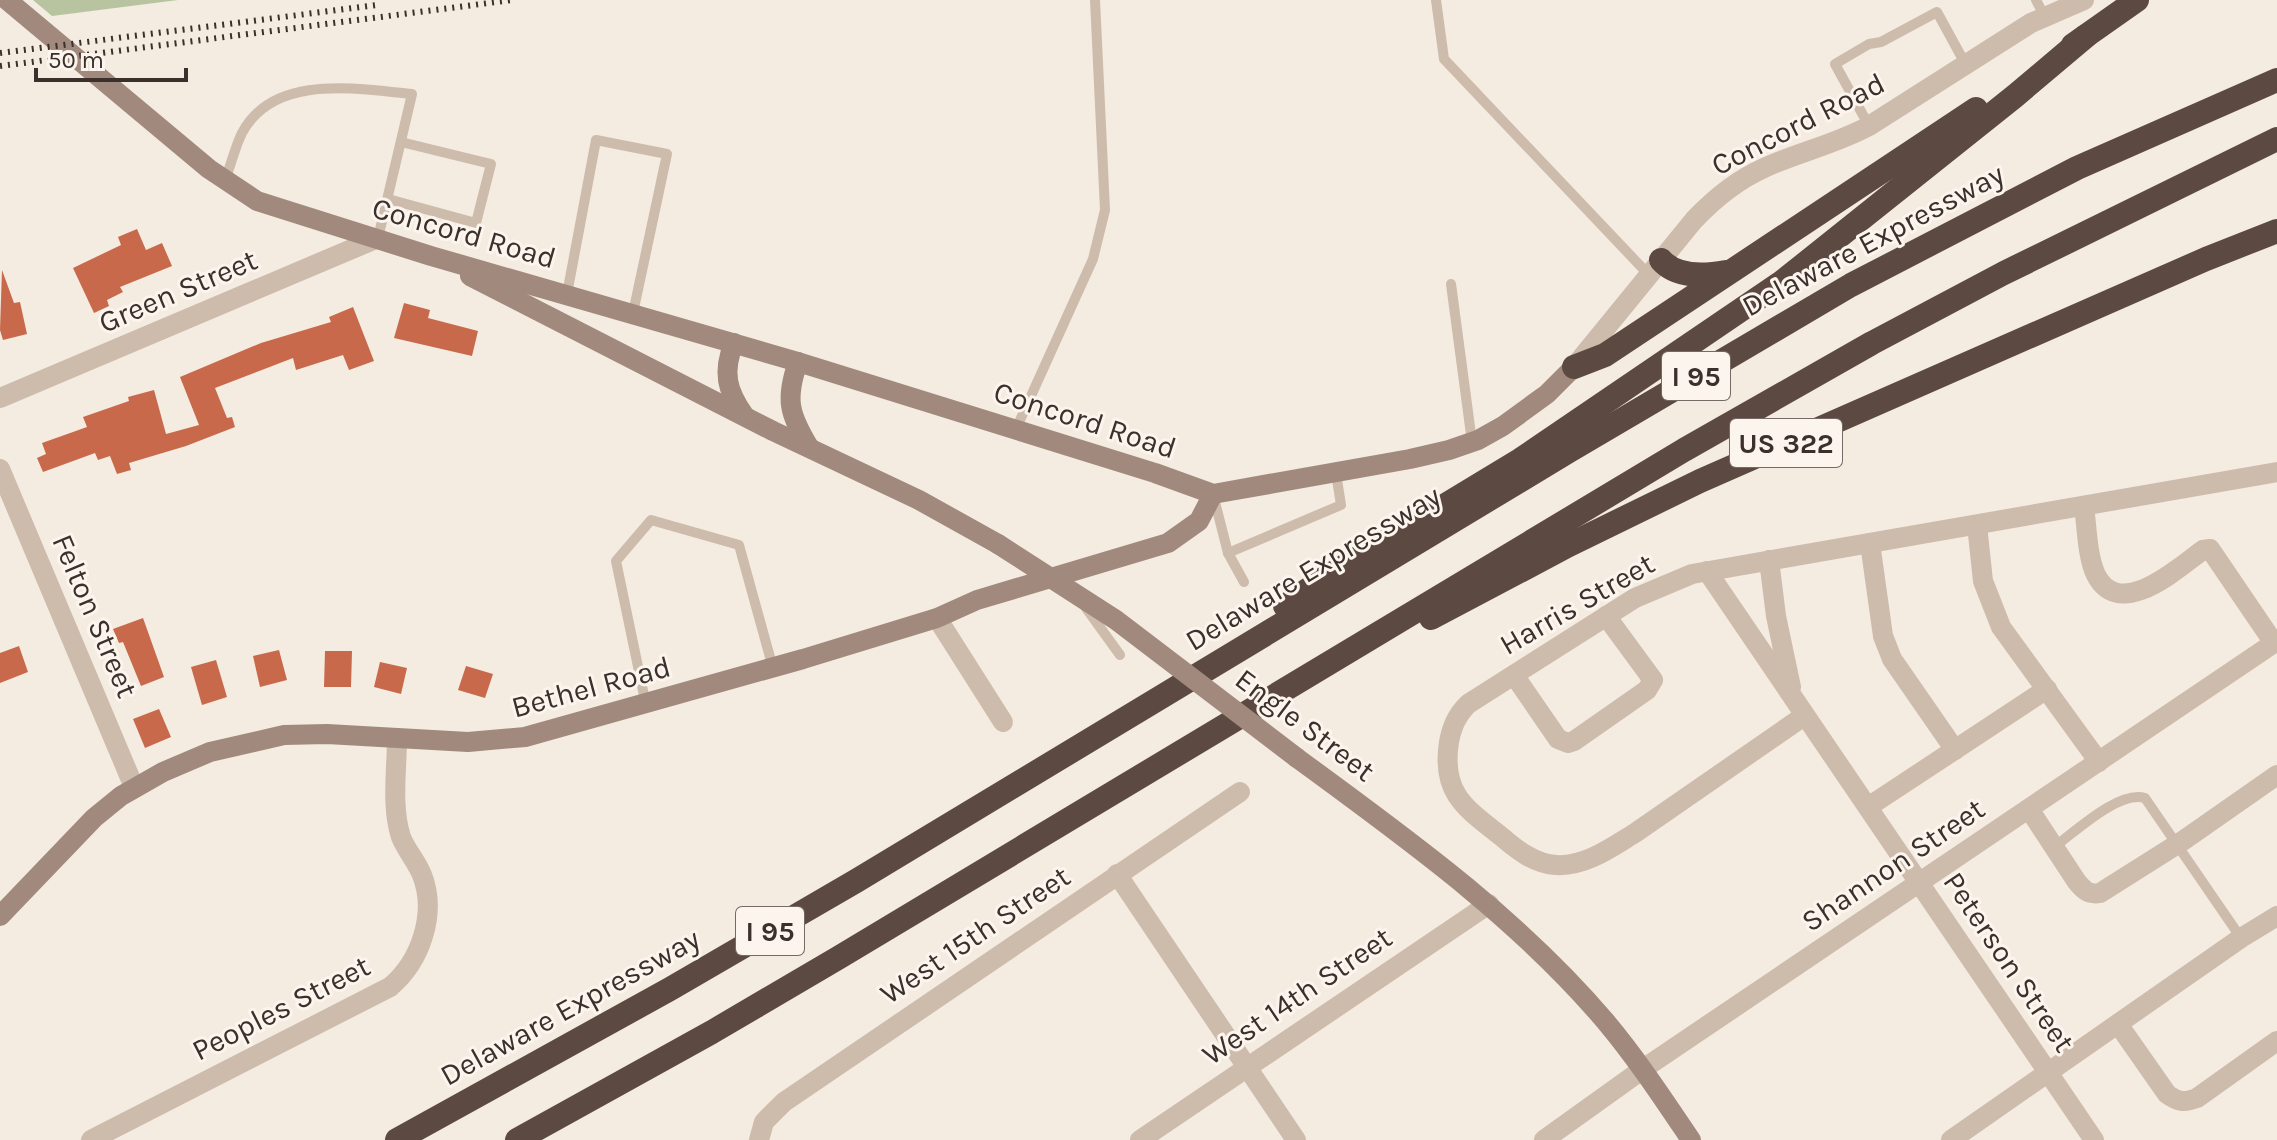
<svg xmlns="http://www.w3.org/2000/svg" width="2277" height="1140" viewBox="0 0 2277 1140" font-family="Karla,sans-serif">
	<rect width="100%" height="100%" fill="#f4ebe1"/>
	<path fill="#b8c4a0" d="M33,0H178L52,16Z"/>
	<g fill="#c8694b">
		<path d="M137,229L146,250L162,243L172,266L120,287L123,292L107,300L109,306L94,313L73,268L121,245L118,237Z"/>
		<path d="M2,270L14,303L20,302L27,334L3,340L0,330Z"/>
		<path d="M404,303L430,310L428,318L478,331L472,356L394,338Z"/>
		<path d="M353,307L374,361L349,370L343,355L296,370L293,358L215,388L227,418L232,417L235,427L186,446L129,463L131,470L117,474L110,456L98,460L95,453L43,472L37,458L46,454L42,443L87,427L83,417L129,401L128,397L154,390L166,434L199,425L180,377L261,343L331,322L329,317Z"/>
		<path d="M143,618L164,677L141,686L123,642L119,643L113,629Z"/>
		<path d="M19,646L28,672L0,683V653Z"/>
		<path d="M279,650L287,680L260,687L253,656Z"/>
		<path d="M325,651H352L351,687H324Z"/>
		<path d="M216,660L227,697L202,705L191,667Z"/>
		<path d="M380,662L407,668L401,694L374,687Z"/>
		<path d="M466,666L493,674L485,698L458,690Z"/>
		<path d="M159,709L171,737L145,748L133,719Z"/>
	</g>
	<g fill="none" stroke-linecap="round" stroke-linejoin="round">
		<g stroke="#cdbbac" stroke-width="10">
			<path d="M1436,0L1444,59L1649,275"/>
			<path d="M2036,0L2045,17"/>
			<path d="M1869,126L1835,64L1869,44L1881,42L1937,12L1966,65"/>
			<path d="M225,180C231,165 235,147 242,133C274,73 357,89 412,94L378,238"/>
			<path d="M388,199L476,223L491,164L401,142"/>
			<path d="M1451,284L1472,442"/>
			<path d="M567,294L596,140L667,154L633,313"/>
			<path d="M1016,429L1093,259L1105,210L1095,0"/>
			<path d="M1214,498L1228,553L1244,582"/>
			<path d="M1228,553L1341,505L1336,473"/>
			<path d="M1086,608L1120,655"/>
			<path d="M646,705L616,561L651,520L739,545L773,668"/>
			<path d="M2054,847C2075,832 2119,790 2145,798L2241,938"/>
		</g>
		<g stroke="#cdbbac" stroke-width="20">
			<path d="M1574,367L1694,220C1714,199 1737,180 1764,168C1799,152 1836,144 1869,126L2031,23L2084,0"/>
			<path d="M0,398L378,238"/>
			<path d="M0,469L134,787"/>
			<path d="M2084,506C2087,527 2087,556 2096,575C2120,622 2179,567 2203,550L2210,549L2274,643"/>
			<path d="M1977,525L1983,581L2001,627L2099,762"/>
			<path d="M1870,543L1883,636L1892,659L1955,750"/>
			<path d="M1769,560L1776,616L1791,687"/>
			<path d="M1707,571L2094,1140"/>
			<path d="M937,618L1003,722"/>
			<path d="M1514,675L1558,739L1568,743L1574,741L1647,690L1653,680L1606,616"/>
			<path d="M1804,716L1635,833C1612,847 1585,867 1556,865C1535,864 1517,850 1502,837C1465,808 1441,793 1449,742C1452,726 1457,715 1468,704L1635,598L1692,574L2277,472"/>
			<path d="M1868,807L2047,689"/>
			<path d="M2029,809L2077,882C2084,890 2088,895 2100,893L2184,840L2277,775"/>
			<path d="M1117,874L1296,1140"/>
			<path d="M2118,1024L2167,1094C2178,1102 2184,1103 2197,1098L2277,1041"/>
			<path d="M91,1140L390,987C421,961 437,913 422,875C417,862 406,850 401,837C391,807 397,769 397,738"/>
			<path d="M759,1140L764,1122L784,1102L1240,792"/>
			<path d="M1140,1140L1489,904"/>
			<path d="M1544,1140L1643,1069L2277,641"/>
			<path d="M1951,1140L2241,938L2277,916"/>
		</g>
		<g stroke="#a18a7d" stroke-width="20">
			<path d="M7,0L209,169L257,201L431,256L798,362L1155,473L1213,494L1410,459L1449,450L1478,440L1503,426L1547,394L1574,367"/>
			<path d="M470,276L773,431L919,500L998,544"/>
			<path d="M734,343C722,372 727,391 744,415"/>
			<path d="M798,362C785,399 789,414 809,447"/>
			<path d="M1297,758C1406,838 1518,918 1606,1022C1637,1059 1664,1100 1691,1140"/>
			<path d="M0,916L94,818L121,796L163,772L210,752L284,735L327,734L468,742L525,737L803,659L937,618L977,600L1168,543L1199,521L1213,494"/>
		</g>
		<g stroke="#5c4a42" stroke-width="24">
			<path d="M2073,45L2137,0"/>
			<path d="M1661,260C1677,278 1704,276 1726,272"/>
			<path d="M1574,367L1605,355L1976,109"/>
			<path d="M1285,606L1320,581L1520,460L1782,282L2015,96L2086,36"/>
			<path d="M1431,618L1569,545L1700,481L2206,259L2277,231"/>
			<path d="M397,1140L670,989L856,881L1569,451L1851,285L2077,168L2277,80"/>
			<path d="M517,1140L712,1032L838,958L1684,450L1872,343L2004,273L2277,139"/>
		</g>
		<g stroke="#3b302b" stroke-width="6" stroke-dasharray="2 6" stroke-linecap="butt">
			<path d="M0,53L377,5"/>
			<path d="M0,66L512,0"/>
		</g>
		<path stroke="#a18a7d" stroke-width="20" d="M998,544L1116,620L1297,758"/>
	</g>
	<g text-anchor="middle" stroke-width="6" stroke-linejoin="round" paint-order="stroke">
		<g fill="#fbf5ee" stroke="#756b66" stroke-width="2">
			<rect x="1662" y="352" width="68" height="48" rx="6"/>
			<rect x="1730" y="419" width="112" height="48" rx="6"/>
			<rect x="736" y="907" width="68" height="48" rx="6"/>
		</g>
		<g font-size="28" font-weight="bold" fill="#3b302b">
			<text x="1696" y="386">I 95</text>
			<text x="1786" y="453">US 322</text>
			<text x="770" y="941">I 95</text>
		</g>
		<g font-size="30" fill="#3b302b" stroke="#fbf5ee">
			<text transform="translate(1798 124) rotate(-27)" y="10">Concord Road</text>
			<text transform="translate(464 233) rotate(16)" y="10">Concord Road</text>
			<text transform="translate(1873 240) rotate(-28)" y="10">Delaware Expressway</text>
			<text transform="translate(178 291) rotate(-23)" y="10">Green Street</text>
			<text transform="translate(1085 420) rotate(18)" y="10">Concord Road</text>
			<text transform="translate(1313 568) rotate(-31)" y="10">Delaware Expressway</text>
			<text transform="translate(1577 604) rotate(-30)" y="10">Harris Street</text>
			<text transform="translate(95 616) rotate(67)" y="10">Felton Street</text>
			<text transform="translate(591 687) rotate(-15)" y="10">Bethel Road</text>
			<text transform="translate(1305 725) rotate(37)" y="10">Engle Street</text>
			<text transform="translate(1893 865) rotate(-34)" y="10">Shannon Street</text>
			<text transform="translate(975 935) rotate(-34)" y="10">West 15th Street</text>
			<text transform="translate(2009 962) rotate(56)" y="10">Peterson Street</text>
			<text transform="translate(1297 996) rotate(-34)" y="10">West 14th Street</text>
			<text transform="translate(570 1007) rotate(-29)" y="10">Delaware Expressway</text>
			<text transform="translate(281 1008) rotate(-27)" y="10">Peoples Street</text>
		</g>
	</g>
	<path d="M36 68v12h150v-12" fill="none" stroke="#3b302b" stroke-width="4"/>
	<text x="48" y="68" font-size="24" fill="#3b302b" stroke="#fbf5ee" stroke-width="6" paint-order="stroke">50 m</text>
</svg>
